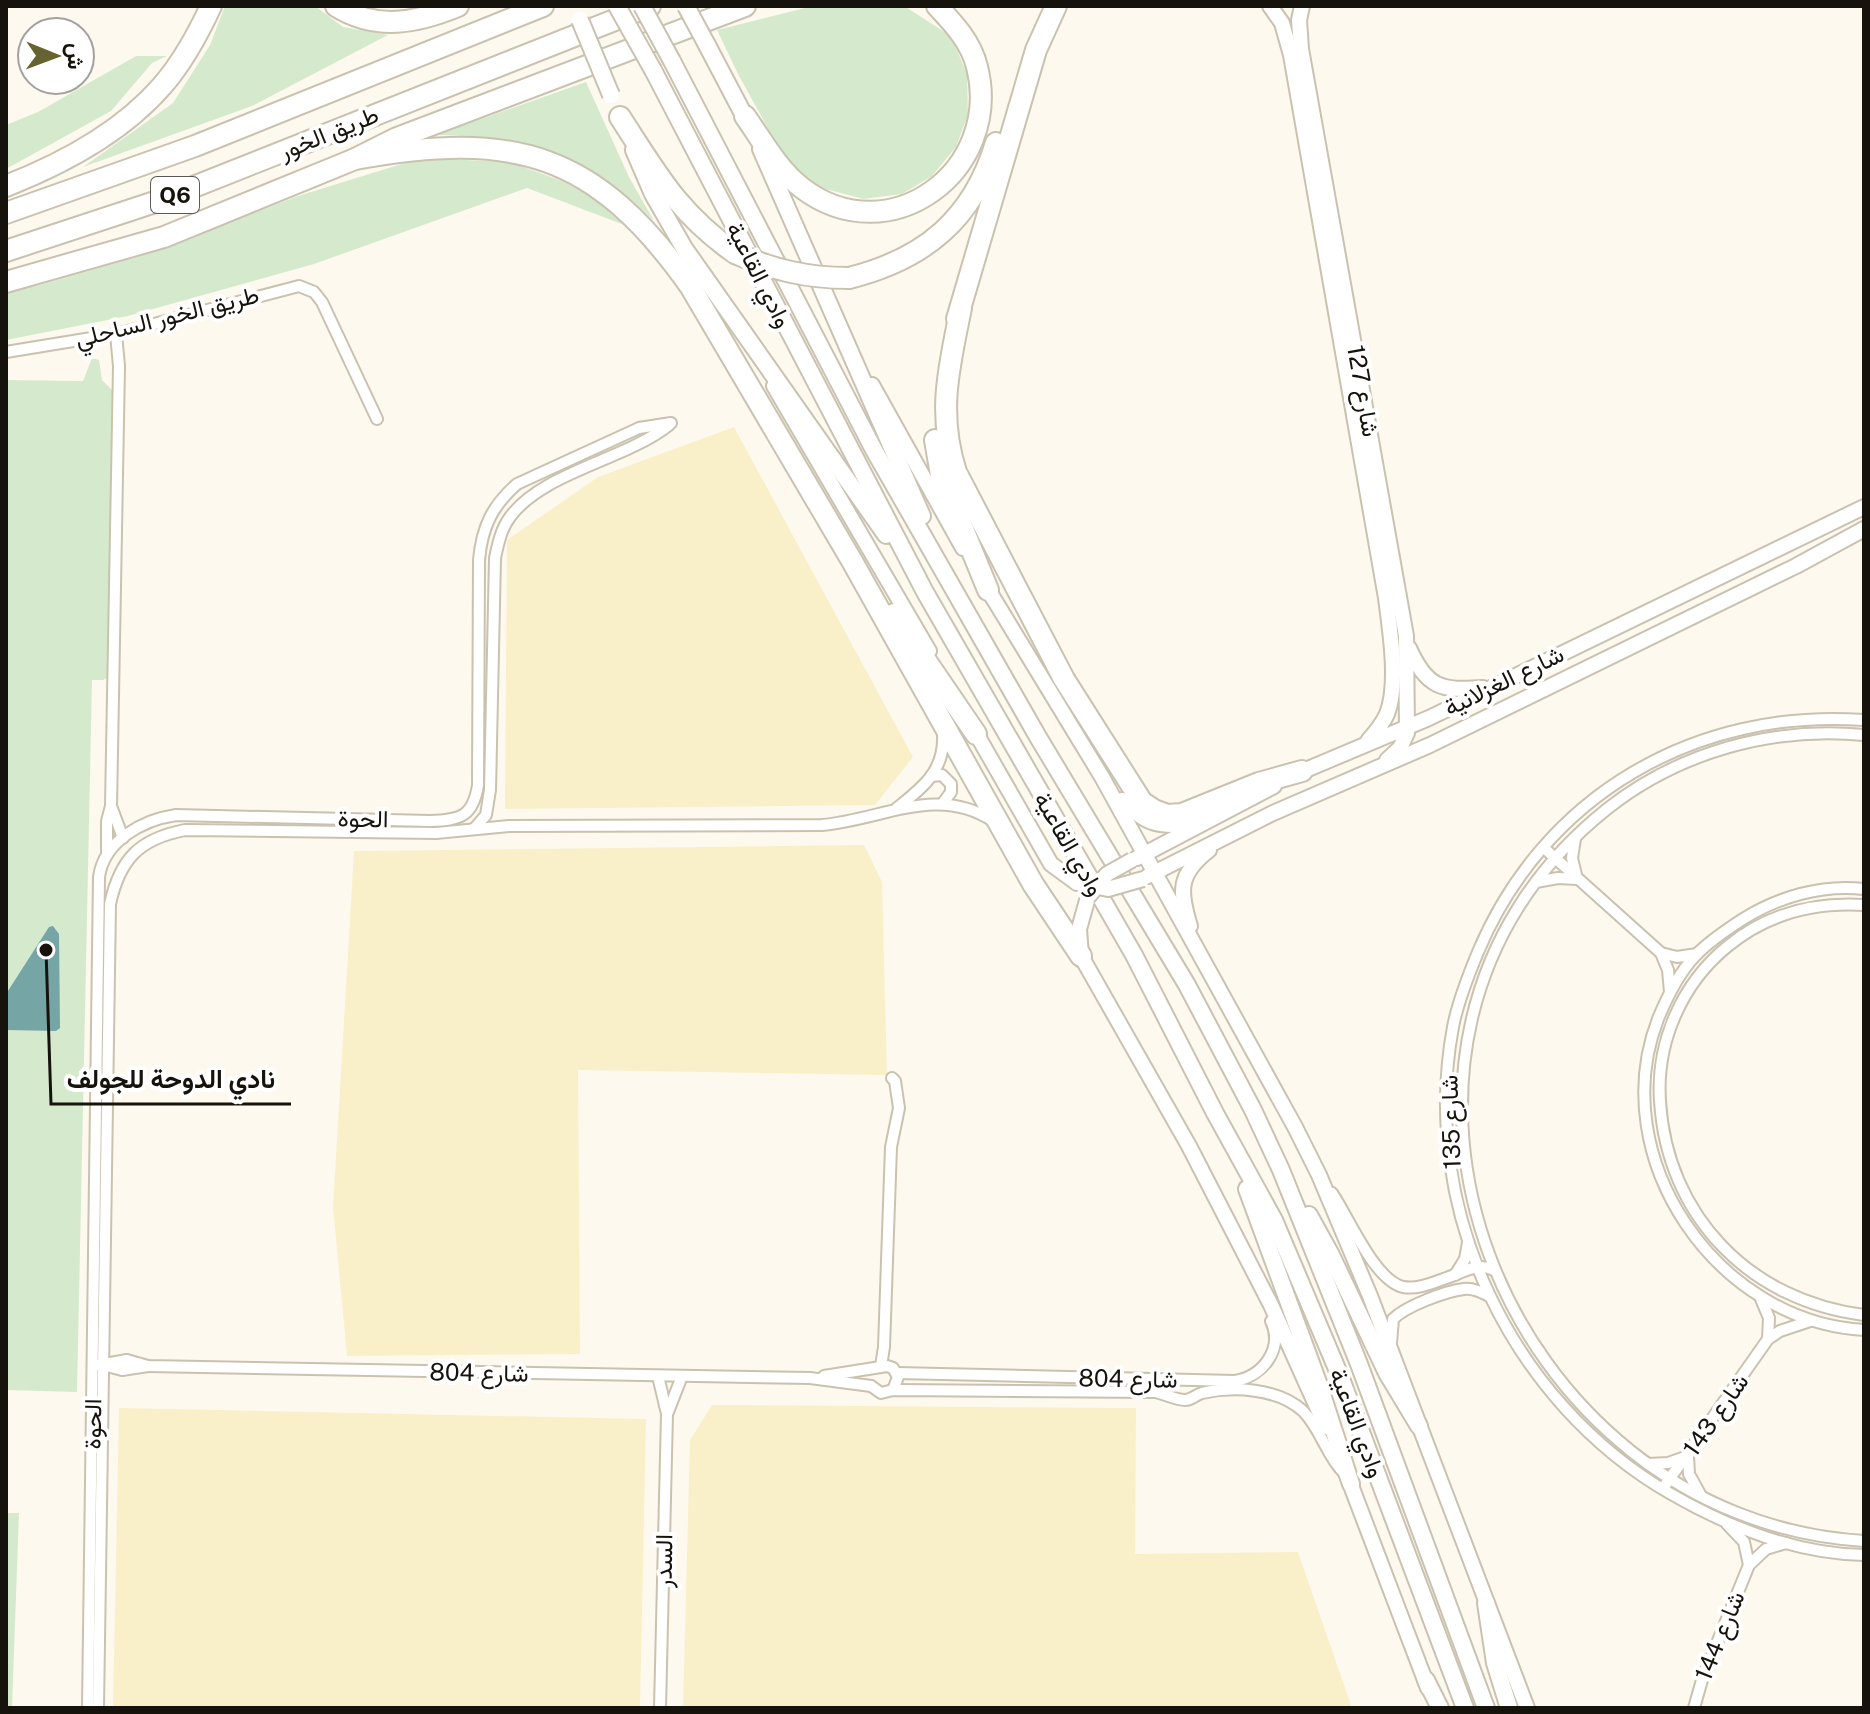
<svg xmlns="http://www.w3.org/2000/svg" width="1870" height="1714" viewBox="0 0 1870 1714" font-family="'Public Sans',Vazirmatn,sans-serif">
	<rect width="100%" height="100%" fill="#fef9ee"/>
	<g fill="#d5eacd">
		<path d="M225,6H315L343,27L388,35L252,106L83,167L173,103L210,45Z"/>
		<path d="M813,6H904L951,36L967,74L968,115L956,147L932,176L902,194L863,199L815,186L788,165L738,74L717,30Z"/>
		<path d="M136,56H167L152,63L111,111L6,169V125L38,112Z"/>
		<path d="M586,82L629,177L654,221C635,203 615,184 591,170C543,143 490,136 436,135Z"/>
		<path d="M421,158L510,162L562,181L606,205L627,226L527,188L314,264L128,316L6,340V291L40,285L147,254L298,196Z"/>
		<path d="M92,358L99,360L102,380L113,391L110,676L103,680H92L77,1392L6,1390V380L83,381Z"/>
		<path d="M6,1513H19L12,1708H6Z"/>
	</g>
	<g fill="#f9f0ca">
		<path d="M734,427L913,757L875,805L505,809L507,540L598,477Z"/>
		<path d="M864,845L882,882L887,1075L578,1070L580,1354L347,1356L333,1207L354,851Z"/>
		<path d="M712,1405L1136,1408L1135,1554L1298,1552L1352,1708H683L690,1440Z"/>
		<path d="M119,1408L646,1419L640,1708H113Z"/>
	</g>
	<path fill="#76a5a5" d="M53,926L59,934L60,1028L56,1031L6,1030V994L49,927Z"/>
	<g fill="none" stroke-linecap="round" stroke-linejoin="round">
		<g stroke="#cac2b0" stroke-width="14">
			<g id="street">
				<path d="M6,352L116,334L299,286L314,292L322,302L377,419"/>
				<path d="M1864,720C1696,708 1544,795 1478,952C1468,976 1458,1001 1453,1027C1419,1209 1511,1402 1671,1494C1728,1527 1797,1554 1864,1555"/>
				<path d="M1864,735C1773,726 1679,752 1607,809C1311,1045 1504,1519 1864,1541"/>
				<path d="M931,776L942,775L951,784V792L943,803"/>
				<path d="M111,806L123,838"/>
				<path d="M897,808C923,787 945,771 943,734"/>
				<path d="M474,829L486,815L490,790L495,558C498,544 501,529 510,517C543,472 625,460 669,425"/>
				<path d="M1544,848L1661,953L1668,970L1670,992"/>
				<path d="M107,853V821L111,806L119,366L116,334"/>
				<path d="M1536,882L1558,878L1577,879L1572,858L1575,839"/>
				<path d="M1864,889C1822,884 1778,897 1743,919C1726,930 1708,942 1695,956C1678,974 1667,997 1658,1019C1604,1158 1717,1322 1864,1330"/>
				<path d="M1864,905C1814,902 1767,914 1728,946C1682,983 1656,1042 1660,1101C1667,1216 1750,1301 1864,1315"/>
				<path d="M1661,953L1677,957L1697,954"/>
				<path d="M1332,1193C1348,1216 1374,1280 1403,1287C1419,1290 1437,1281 1452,1276C1467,1270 1478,1263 1494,1270"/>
				<path d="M1455,1275L1465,1259L1468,1242"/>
				<path d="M1761,1299L1769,1318L1768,1339"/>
				<path d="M1391,1343L1393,1319C1406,1306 1446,1291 1464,1289C1473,1288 1481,1292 1489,1296"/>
				<path d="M99,1365L127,1360L148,1366L810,1378L871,1386"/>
				<path d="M103,1365L122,1370L148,1366"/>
				<path d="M881,1366L884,1347L891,1147L899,1108L895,1081L892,1078"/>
				<path d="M897,1373L1235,1381C1263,1376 1284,1349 1271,1321"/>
				<path d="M658,1376L667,1414L660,1708"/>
				<path d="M824,1376L887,1366L893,1368L898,1377L893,1390"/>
				<path d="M871,1386L881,1393L893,1390L1155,1392C1165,1394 1176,1400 1185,1400C1192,1400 1195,1395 1202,1393C1233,1386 1278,1388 1303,1411C1321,1429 1326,1455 1344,1473"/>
				<path d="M668,1412L682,1376"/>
				<path d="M1648,1464L1668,1463L1688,1456L1689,1474L1700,1494"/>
				<path d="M1666,1484L1768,1339L1780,1331L1810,1321"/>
				<path d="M1727,1524L1744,1542L1749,1565"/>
				<path d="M88,1708L99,877C104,841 142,820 176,815L430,821C460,820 473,817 478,785L479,560C482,527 492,506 517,484L639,428L671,423"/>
				<path d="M98,1708L110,904C120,859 139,839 185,830L436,833L509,826L822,825C882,820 937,784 993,821"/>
				<path d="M1694,1708L1702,1680L1749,1565L1766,1549L1786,1543"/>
			</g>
		</g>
		<g stroke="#cac2b0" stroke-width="18">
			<g id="secondary">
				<path d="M1270,6L1282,23L1291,55L1386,598C1390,630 1399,684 1387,714C1382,725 1376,732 1368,741"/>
				<path d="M1302,6L1299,20L1301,49L1406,636L1407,733L1400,748L1387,760"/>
				<path d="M872,385L963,548"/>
				<path d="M774,386L929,651"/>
				<path d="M984,583L1102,777L1295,1127L1319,1175L1370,1296L1527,1708"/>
				<path d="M1409,648C1427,688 1441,691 1483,688"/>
				<path d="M973,728L1051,864L1077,883"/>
				<path d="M1296,774L1429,718L1864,507"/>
				<path d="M1122,800C1147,827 1160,826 1196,824"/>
				<path d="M1137,858L1274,786"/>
				<path d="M1148,876L1273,813L1430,745L1796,566L1864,529"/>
				<path d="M1088,897L1079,929L1081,956L1189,1146L1271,1305L1326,1427"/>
				<path d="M1190,926C1179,891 1178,874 1209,850"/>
				<path d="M1347,1475L1428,1688"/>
			</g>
		</g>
		<g stroke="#cac2b0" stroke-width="20">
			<g id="primary">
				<path d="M707,45L749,125"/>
				<path d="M672,61L874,450L1038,737L1187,985L1253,1110L1281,1170L1359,1364L1486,1708"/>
				<path d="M653,70L925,592L1134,955L1215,1113L1274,1220L1340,1376L1465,1708"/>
				<path d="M761,149L922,516"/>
				<path d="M634,150L653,194L684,248L886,535"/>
				<path d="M1247,1189L1319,1385L1351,1484"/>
				<path d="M1309,1215L1330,1253L1387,1373L1419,1426"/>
				<path d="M1486,1603L1495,1663L1509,1708"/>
				<path d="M1426,1680L1440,1708"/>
			</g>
		</g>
		<g stroke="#cac2b0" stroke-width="24">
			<g id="highway">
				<path d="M336,6C376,31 417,23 458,6"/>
				<path d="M745,116C762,140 778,170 802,188C890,255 1003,170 977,67C971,42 954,24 937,6"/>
				<path d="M620,117C657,174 678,213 735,253"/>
				<path d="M355,159C514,130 595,152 690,286L852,561L1033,884L1081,956"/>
				<path d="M6,186C62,164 122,132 162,86C183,62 198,34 211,6"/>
				<path d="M6,213L195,146L543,6"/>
				<path d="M6,251L158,201L650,6"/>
				<path d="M849,278C925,259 973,219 996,143"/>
				<path d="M6,282L164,237L355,159L397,138L745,6"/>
				<path d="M961,308C949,367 937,413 956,472L1064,679L1142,802L1154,810L1167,815L1182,814L1259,783L1302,771"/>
				<path d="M957,319L1036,50L1056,6"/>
				<path d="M935,440L941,475L988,590"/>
				<path d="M894,614L976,734"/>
			</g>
		</g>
		<use href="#street" stroke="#fff" stroke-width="10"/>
		<use href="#secondary" stroke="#fff" stroke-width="14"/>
		<use href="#primary" stroke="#fff" stroke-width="16"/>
		<use href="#highway" stroke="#fff" stroke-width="20"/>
		<g stroke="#cac2b0" stroke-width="18" stroke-linecap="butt">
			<g id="secondary-bridge">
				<path d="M1077,883L1108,889L1143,879"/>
				<path d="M1088,897L1107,874L1132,860"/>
			</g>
		</g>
		<g stroke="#cac2b0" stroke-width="20" stroke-linecap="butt">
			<g id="primary-bridge">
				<path d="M617,6L653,70"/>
				<path d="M642,6L672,61"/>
				<path d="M686,6L707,45"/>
				<path d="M580,20L611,95"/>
			</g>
		</g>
		<g stroke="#cac2b0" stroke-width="24" stroke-linecap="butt">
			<path id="highway-bridge" d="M735,253C773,270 807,278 849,278"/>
		</g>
		<use href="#secondary-bridge" stroke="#fff" stroke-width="14"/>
		<use href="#primary-bridge" stroke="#fff" stroke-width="16"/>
		<use href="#highway-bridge" stroke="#fff" stroke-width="20"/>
	</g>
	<g text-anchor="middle" stroke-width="8" stroke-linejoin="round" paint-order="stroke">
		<rect fill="#fff" stroke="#5c5a56" stroke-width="2" x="151" y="177" width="48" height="36" rx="6"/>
		<g font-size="22" font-weight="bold" fill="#16130d">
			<text x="175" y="203">Q6</text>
		</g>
		<g font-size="24" fill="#16130d" stroke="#fff">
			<text transform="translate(329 133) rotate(-22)" y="8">طريق الخور</text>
			<text transform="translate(759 275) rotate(63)" y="8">وادي القاعية</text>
			<text transform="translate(167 317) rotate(-14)" y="8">طريق الخور الساحلي</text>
			<text transform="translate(1363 391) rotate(80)" y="8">شارع 127</text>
			<text transform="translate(1504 681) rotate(-26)" y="8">شارع الغزلانية</text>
			<text transform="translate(363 819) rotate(1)" y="8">الحوة</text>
			<text transform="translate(1069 844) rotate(60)" y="8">وادي القاعية</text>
			<text transform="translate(1451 1122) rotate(-92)" y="8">شارع 135</text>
			<text transform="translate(479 1373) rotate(1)" y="8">شارع 804</text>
			<text transform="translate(1128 1379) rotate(1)" y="8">شارع 804</text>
			<text transform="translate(1716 1415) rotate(-55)" y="8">شارع 143</text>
			<text transform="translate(1357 1423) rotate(69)" y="8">وادي القاعية</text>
			<text transform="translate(93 1424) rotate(-89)" y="8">الحوة</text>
			<text transform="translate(664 1561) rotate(-89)" y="8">السدر</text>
			<text transform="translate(1720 1636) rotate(-68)" y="8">شارع 144</text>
		</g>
	</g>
	<path fill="none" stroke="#16130d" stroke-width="3" d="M46 950L51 1104H291"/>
	<circle fill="#16130d" stroke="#fff" stroke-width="3" cx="46" cy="950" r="8"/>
	<g font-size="26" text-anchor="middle" font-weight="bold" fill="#16130d" stroke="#fff" stroke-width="8" stroke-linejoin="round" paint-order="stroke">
		<text x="171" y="1088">نادي الدوحة للجولف</text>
	</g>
	<rect width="1870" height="1714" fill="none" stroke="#16130d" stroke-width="16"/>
	<g transform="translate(56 56) rotate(91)"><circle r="38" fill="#ffffff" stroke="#a2a19e" stroke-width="2"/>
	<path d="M0-6L14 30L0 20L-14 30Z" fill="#656330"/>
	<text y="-12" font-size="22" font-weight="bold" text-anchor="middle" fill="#16130d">ش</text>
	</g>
</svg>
